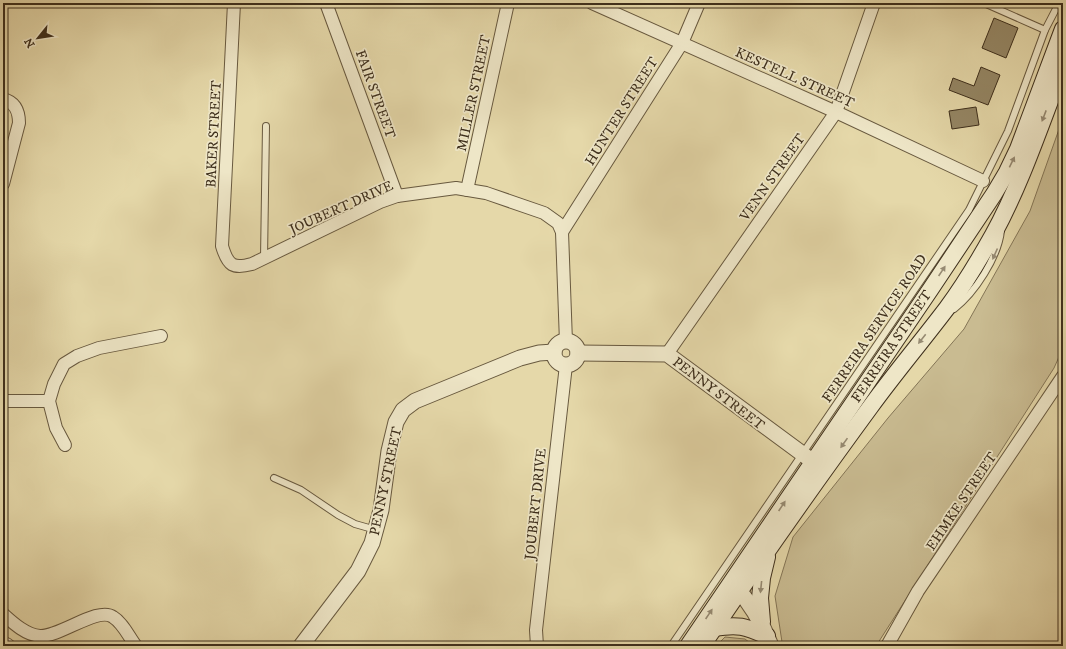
<svg xmlns="http://www.w3.org/2000/svg" width="1066" height="649" viewBox="0 0 1066 649" font-family="'IM FELL DW Pica',serif">
	<rect width="100%" height="100%" fill="#e5d8a9"/>
	<filter id="stains"><feTurbulence type="fractalNoise" baseFrequency=".005" numOctaves="4"/><feColorMatrix values="0 0 0 0 .2 0 0 0 0 .09 0 0 0 0 .02 0 0 0 .5 -.17"/></filter>
	<radialGradient id="worn" r=".72"><stop offset=".6" stop-color="#630" stop-opacity="0"/><stop offset="1" stop-color="#630" stop-opacity=".3"/></radialGradient>
	<g fill="#c9bb91" stroke="#847556">
		<path d="M1063,118V348L1054,368L876,646H770L782,642L775,596L793,537L888,418L964,329L1030,211Z"/>
		<path d="M725,637L745,639L754,646H716Z"/>
	</g>
	<g fill="#958765" stroke="#3e2f1c">
		<path d="M994,18L1018,28L1006,58L982,48Z"/>
		<path d="M981,67L1000,75L988,105L949,90L953,78L974,86Z"/>
		<path d="M976,107L979,125L952,129L949,111Z"/>
	</g>
	<g fill="none" stroke-linecap="round" stroke-linejoin="round">
		<g stroke="#68593f" stroke-width="8">
			<g id="service">
				<path d="M984,3L1045,30"/>
				<path d="M264,259L266,126"/>
				<path d="M954,309C975,293 998,257 1001,231"/>
				<path d="M274,478L301,490L338,515L355,524L376,530"/>
				<path d="M671,646L969,210L1008,131L1045,30L1059,3"/>
			</g>
		</g>
		<g stroke="#68593f" stroke-width="14">
			<g id="minor">
				<path d="M234,3L222,246C228,266 233,269 252,264L380,202L397,196L456,188L486,193L544,213L558,223L562,232L566,342"/>
				<path d="M326,3L397,196"/>
				<path d="M592,3L836,112L983,181"/>
				<path d="M3,99C15,102 19,111 19,123L3,184"/>
				<path d="M467,190L508,3"/>
				<path d="M562,232L682,43L699,3"/>
				<path d="M667,354L836,112L874,3"/>
				<path d="M3,401H49"/>
				<path d="M65,445L56,428L49,401L54,384L64,364L77,356L99,348L161,336"/>
				<path d="M3,614C13,623 26,635 40,636C60,637 98,606 113,617C123,623 129,637 136,646"/>
				<path d="M537,646L536,630L566,365"/>
				<path d="M887,646L918,591L1063,376"/>
			</g>
		</g>
		<g stroke="#68593f" stroke-width="17">
			<g id="tertiary">
				<circle cx="566" cy="353" r="12"/>
				<path d="M578,353L667,354L823,469"/>
				<path d="M732,582C749,601 762,622 771,646"/>
				<path d="M3,644L7,646"/>
				<path d="M301,646L358,571L372,543L381,510L389,451L396,422L403,410L415,401L520,358L539,353L554,352"/>
			</g>
		</g>
		<g stroke="#3e2f1c" stroke-width="18">
			<g id="secondary">
				<path d="M762,622L760,598L762,578L767,557"/>
				<path d="M714,628C738,624 745,626 767,636"/>
				<path d="M688,646L930,290L994,194L1007,172L1018,149L1063,29"/>
				<path d="M702,646C757,565 813,485 871,406C895,373 922,341 947,308C964,285 979,260 993,235C1022,182 1041,123 1063,67"/>
			</g>
		</g>
		<use href="#service" stroke="#eee6c7" stroke-width="6"/>
		<use href="#minor" stroke="#eee6c7" stroke-width="12"/>
		<use href="#tertiary" stroke="#eee6c7" stroke-width="15"/>
		<use href="#secondary" stroke="#eee6c7" stroke-width="16"/>
	</g>
	<defs><path id="oneway-solid" d="M-6-.8H1V-3.2L6.5 0L1 3.2V.8H-6Z"/></defs>
	<g fill="#968a72">
		<use href="#oneway-solid" transform="translate(1044 116) rotate(111)"/>
		<use href="#oneway-solid" transform="translate(1012 162) rotate(-64)"/>
		<use href="#oneway-solid" transform="translate(995 254) rotate(114)"/>
		<use href="#oneway-solid" transform="translate(942 271) rotate(-56)"/>
		<use href="#oneway-solid" transform="translate(922 339) rotate(128)"/>
		<use href="#oneway-solid" transform="translate(844 443) rotate(125)"/>
		<use href="#oneway-solid" transform="translate(782 506) rotate(-56)"/>
		<use href="#oneway-solid" transform="translate(761 587) rotate(96)"/>
		<use href="#oneway-solid" transform="translate(709 614) rotate(-56)"/>
	</g>
	<g text-anchor="middle" stroke-width="3.5" stroke-linejoin="round" paint-order="stroke">
		<g font-size="14" fill="#3e2f1c" stroke="#eee6c7">
			<text transform="translate(795 77) rotate(24)" y="5">KESTELL STREET</text>
			<text transform="translate(473 93) rotate(-78)" y="5">MILLER STREET</text>
			<text transform="translate(376 94) rotate(70)" y="5">FAIR STREET</text>
			<text transform="translate(621 111) rotate(-58)" y="5">HUNTER STREET</text>
			<text transform="translate(213 134) rotate(-87)" y="5">BAKER STREET</text>
			<text transform="translate(772 177) rotate(-55)" y="5">VENN STREET</text>
			<text transform="translate(341 207) rotate(-24)" y="5">JOUBERT DRIVE</text>
			<text transform="translate(874 328) rotate(-56)" y="5">FERREIRA SERVICE ROAD</text>
			<text transform="translate(891 346) rotate(-56)" y="5">FERREIRA STREET</text>
			<text transform="translate(719 393) rotate(37)" y="5">PENNY STREET</text>
			<text transform="translate(385 481) rotate(-78)" y="5">PENNY STREET</text>
			<text transform="translate(961 501) rotate(-56)" y="5">EHMKE STREET</text>
			<text transform="translate(535 504) rotate(-84)" y="5">JOUBERT DRIVE</text>
		</g>
	</g>
	<rect width="1066" height="649" fill="none" stroke="#e5d8a9" stroke-width="16"/>
	<rect x="4" y="4" width="1058" height="641" fill="none" stroke="#3e2f1c" stroke-width="2"/>
	<rect x="8" y="8" width="1050" height="633" fill="none" stroke="#3e2f1c"/>
	<g transform="translate(38 38) rotate(240)" stroke="#eee6c7" stroke-width="3" paint-order="stroke">
	<path d="M0-3L7 15L0 10L-7 15Z" fill="#3e2f1c"/>
	<text y="-6" font-size="11" font-weight="bold" text-anchor="middle" fill="#3e2f1c">N</text>
	</g>
	<rect width="100%" height="100%" filter="url(#stains)"/>
	<rect width="100%" height="100%" fill="url(#worn)"/>
</svg>
